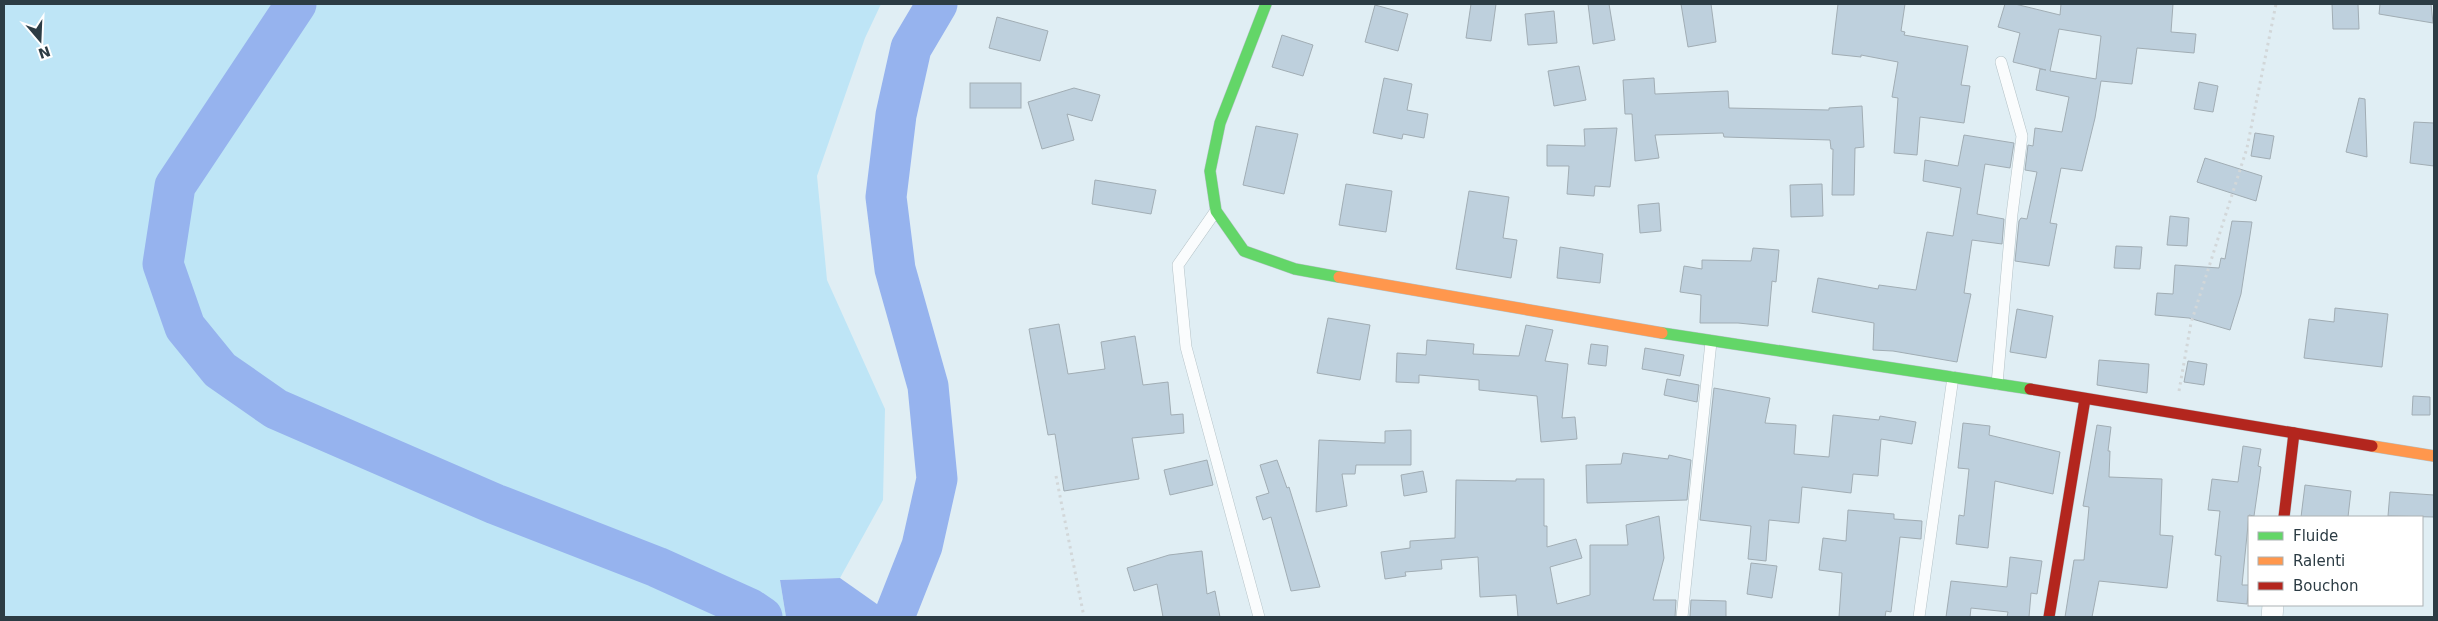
<svg xmlns="http://www.w3.org/2000/svg" width="2438" height="621" viewBox="0 0 2438 621" font-family="'DejaVu Sans',sans-serif">
	<rect width="100%" height="100%" fill="#e0eef4"/>
	<path fill="#bee5f6" d="M4,4H881L865,38L817,176L827,280L885,409L883,500L840,578L780,580L786,617H4Z"/>
	<path fill="#96b3ee" d="M840,578L894,616L895,617H786L780,580Z"/>
	<g fill="none" stroke-linecap="round" stroke-linejoin="round">
		<g stroke="#96b3ee" stroke-width="41">
			<path d="M296,4L175,186L163,264L185,327L220,370L276,409L495,504L657,567L750,609L762,617"/>
			<path d="M894,617L922,546L937,479L928,386L895,269L886,197L896,115L911,48L937,4"/>
		</g>
	</g>
	<g fill="#bed0dd" stroke="#a1adb4" fill-rule="evenodd">
		<path d="M1471,4H1496L1491,41L1466,38Z"/>
		<path d="M1588,4H1609L1615,40L1593,44Z"/>
		<path d="M1681,4H1711L1716,42L1688,47Z"/>
		<path d="M1838,4H1905L1901,31L1905,32L1904,35L1968,46L1961,85L1970,86L1964,123L1920,117L1917,155L1894,153L1898,98L1892,97L1898,62L1861,55V57L1832,54Z"/>
		<path d="M2005,4H2015L2060,15L2061,4H2173L2171,32L2196,34L2194,53L2137,48L2132,84L2101,81L2095,118L2082,171L2061,168L2050,223L2057,224L2049,266L2015,261L2019,221L2021,218L2027,219L2037,172L2025,170L2028,145L2033,146L2035,128L2062,132L2069,97L2036,90L2040,69L2046,70L2013,62L2020,33L1998,27ZM2059,29L2101,36L2096,79L2050,71Z"/>
		<path d="M2332,4H2358L2359,29H2333Z"/>
		<path d="M2380,4H2431L2433,23L2379,14Z"/>
		<path d="M1375,5L1408,14L1398,51L1365,42Z"/>
		<path d="M1554,11L1557,43L1528,45L1525,14Z"/>
		<path d="M997,17L1048,31L1040,61L989,48Z"/>
		<path d="M1282,35L1313,45L1303,76L1272,67Z"/>
		<path d="M1579,66L1586,100L1554,106L1548,71Z"/>
		<path d="M1384,78L1412,84L1407,110L1428,114L1424,138L1403,134L1402,139L1373,133Z"/>
		<path d="M1654,78L1655,94L1728,91L1729,108L1829,110V108L1862,106L1864,147L1855,148L1854,195H1832L1833,149H1831L1830,140L1724,137L1723,133L1655,135L1659,158L1635,161L1632,114H1625L1623,80Z"/>
		<path d="M2199,82L2218,86L2213,112L2194,109Z"/>
		<rect x="970" y="83" width="51" height="25"/>
		<path d="M1074,88L1100,95L1092,121L1067,114L1074,140L1042,149L1028,102Z"/>
		<path d="M2359,98L2365,99L2367,157L2346,152Z"/>
		<path d="M2414,122L2434,123V166L2410,163Z"/>
		<path d="M1256,126L1298,134L1284,194L1243,185Z"/>
		<path d="M1617,128L1610,187L1595,186L1594,196L1567,194L1569,166H1547V145L1585,146L1584,129Z"/>
		<path d="M2255,133L2274,136L2270,159L2251,156Z"/>
		<path d="M1964,135L2014,143L2010,168L1985,164L1977,214L2004,219L2002,244L1972,240L1964,293L1971,294L1957,362L1893,351L1873,350L1874,323L1812,312L1818,278L1878,289L1879,285L1916,290L1927,232L1953,236L1961,188L1923,181L1925,160L1958,166Z"/>
		<path d="M2205,158L2262,176L2256,201L2197,182Z"/>
		<path d="M1095,180L1156,190L1151,214L1092,204Z"/>
		<path d="M1346,184L1392,191L1386,232L1339,225Z"/>
		<path d="M1822,184L1823,216L1791,217L1790,185Z"/>
		<path d="M1469,191L1509,197L1503,238L1517,240L1511,278L1456,269Z"/>
		<path d="M1659,203L1661,231L1640,233L1638,205Z"/>
		<path d="M2170,216L2189,218L2187,246L2167,245Z"/>
		<path d="M2232,221L2252,222L2241,294L2230,330L2189,318L2155,315L2157,293L2173,294L2175,265L2219,268L2221,258L2225,259Z"/>
		<path d="M2116,246L2142,247L2140,269L2114,268Z"/>
		<path d="M1560,247L1603,254L1600,283L1557,278Z"/>
		<path d="M1753,248L1779,250L1776,282L1772,281L1768,326L1738,323H1700L1701,295L1680,292L1684,266L1702,269V260L1751,261Z"/>
		<path d="M2335,308L2388,314L2382,367L2304,358L2309,319L2334,322Z"/>
		<path d="M2017,309L2053,316L2046,358L2010,352Z"/>
		<path d="M1328,318L1370,325L1360,380L1317,373Z"/>
		<path d="M1059,324L1068,374L1105,369L1101,342L1135,336L1143,385L1168,382L1171,415L1183,414L1184,433L1132,438L1139,479L1064,491L1055,434L1048,435L1029,329Z"/>
		<path d="M1526,325L1553,330L1545,361L1568,364L1562,418L1575,417L1577,439L1541,442L1537,396L1479,390V380L1419,375V383L1396,382L1397,353L1426,355L1427,340L1474,344L1473,354L1519,356Z"/>
		<path d="M1591,344L1608,346L1606,366L1588,364Z"/>
		<path d="M1645,348L1684,355L1680,376L1642,369Z"/>
		<path d="M2099,360L2149,364L2147,393L2097,385Z"/>
		<path d="M2188,361L2207,364L2204,385L2184,382Z"/>
		<path d="M1667,379L1699,385L1697,402L1664,395Z"/>
		<path d="M1714,388L1770,398L1765,423L1796,425L1794,454L1829,457L1833,415L1879,420L1880,416L1916,422L1912,444L1881,439L1878,476L1853,474L1851,493L1802,487L1799,523L1769,520L1766,561L1748,559L1751,526L1700,520Z"/>
		<path d="M2413,396L2430,397V415H2412Z"/>
		<path d="M1963,423L1990,426L1989,435L2060,452L2053,494L1995,481L1988,548L1956,544L1959,515L1964,516L1969,469L1958,468Z"/>
		<path d="M2097,425L2111,427L2108,451H2110L2109,477L2162,479L2160,535L2173,536L2167,588L2099,581L2092,617H2065L2074,560H2084L2089,507L2083,506Z"/>
		<path d="M1411,430V465H1356L1355,474H1342L1347,506L1316,512L1319,440L1385,443V431Z"/>
		<path d="M2243,446L2261,449L2258,466L2261,467L2254,516L2249,515L2242,585H2249L2247,604L2217,601L2221,556L2215,555L2220,511L2208,510L2212,479L2238,482Z"/>
		<path d="M1623,453L1668,459L1669,455L1691,460L1687,500L1587,503L1586,465L1621,464Z"/>
		<path d="M1207,460L1213,485L1170,495L1164,470Z"/>
		<path d="M1277,460L1287,488L1289,487L1320,587L1291,591L1271,517L1263,520L1256,497L1269,493L1260,465Z"/>
		<path d="M1423,471L1427,492L1404,496L1401,475Z"/>
		<path d="M1516,479H1544V526H1547V547L1576,539L1582,558L1550,567L1557,604L1590,595V545H1628L1626,525L1659,516L1664,558L1653,600H1676L1675,617H1518L1516,595L1480,597L1478,557L1441,560L1442,569L1405,572L1406,576L1385,579L1381,552L1410,548V541L1455,538L1456,480L1516,481Z"/>
		<path d="M2305,485L2351,491L2348,517H2301Z"/>
		<path d="M2390,492L2434,495V517L2388,516Z"/>
		<path d="M1848,510L1894,514V519L1922,521L1921,539L1900,537L1891,612L1886,611L1885,617H1839L1842,573L1819,570L1823,538L1846,541Z"/>
		<path d="M1202,551L1207,594L1215,591L1220,617H1163L1157,584L1134,591L1127,568L1169,555Z"/>
		<path d="M2010,557L2042,561L2037,594L2031,593L2029,617H2007L2008,612L1971,608L1970,617H1946L1951,581L2007,587Z"/>
		<path d="M1751,563L1777,566L1772,598L1747,594Z"/>
		<path d="M1691,600L1726,601V617H1690Z"/>
	</g>
	<g fill="none" stroke-linecap="round" stroke-linejoin="round">
		<g stroke="#b4c2c7" stroke-width="12">
			<g id="lane">
				<path d="M1215,212L1178,265L1186,347L1259,617"/>
				<path d="M1997,384L2012,214L2022,136L2001,62"/>
				<path d="M1682,617L1711,342"/>
				<path d="M1919,617L1953,377"/>
			</g>
		</g>
		<g stroke="#b4c2c7" stroke-width="22">
			<path id="street" d="M2272,617L2273,605"/>
		</g>
		<g stroke="#b4c2c7" stroke-width="12">
			<g id="fast">
				<path d="M1266,4L1220,123L1210,171L1216,211L1244,251L1295,269L1339,277"/>
				<path d="M1662,333L2030,389"/>
			</g>
		</g>
		<g stroke="#b4c2c7" stroke-width="12">
			<g id="slow">
				<path d="M1339,277L1662,333"/>
				<path d="M2372,446L2434,456"/>
			</g>
		</g>
		<g stroke="#b4c2c7" stroke-width="12">
			<g id="jam">
				<path d="M2030,389L2372,446"/>
				<path d="M2284,517L2294,433"/>
				<path d="M2049,617L2085,399"/>
			</g>
		</g>
		<g stroke="#d2d7d9" stroke-width="3" stroke-dasharray="2.5 4" stroke-linecap="butt">
			<path d="M2179,391L2191,323L2247,148L2276,4"/>
			<path d="M1056,476L1084,617"/>
		</g>
		<use href="#lane" stroke="#fafcfd" stroke-width="11"/>
		<use href="#street" stroke="#fafcfd" stroke-width="21"/>
		<use href="#fast" stroke="#63d668" stroke-width="11"/>
		<use href="#slow" stroke="#ff974d" stroke-width="11"/>
		<use href="#jam" stroke="#b3261e" stroke-width="11"/>
	</g>
	<rect width="2438" height="621" fill="none" stroke="#2c3c44" stroke-width="10"/>
	<rect x="2248" y="516" width="175" height="90" fill="#ffffff" stroke="#abb1b4"/>
	<rect x="2258" y="532" width="25" height="8" fill="#63d668" stroke="#abb1b4"/>
	<text x="2293" y="541" font-size="15" fill="#2c3c44">Fluide</text>
	<rect x="2258" y="557" width="25" height="8" fill="#ff974d" stroke="#abb1b4"/>
	<text x="2293" y="566" font-size="15" fill="#2c3c44">Ralenti</text>
	<rect x="2258" y="582" width="25" height="8" fill="#b3261e" stroke="#abb1b4"/>
	<text x="2293" y="591" font-size="15" fill="#2c3c44">Bouchon</text>
	<g transform="translate(40 40) rotate(161)" stroke="#ffffff" stroke-width="4" paint-order="stroke">
	<path d="M0-4L9 19L0 12L-9 19Z" fill="#2c3c44"/>
	<text y="-8" font-size="14" font-weight="bold" text-anchor="middle" fill="#2c3c44">N</text>
	</g>
</svg>
